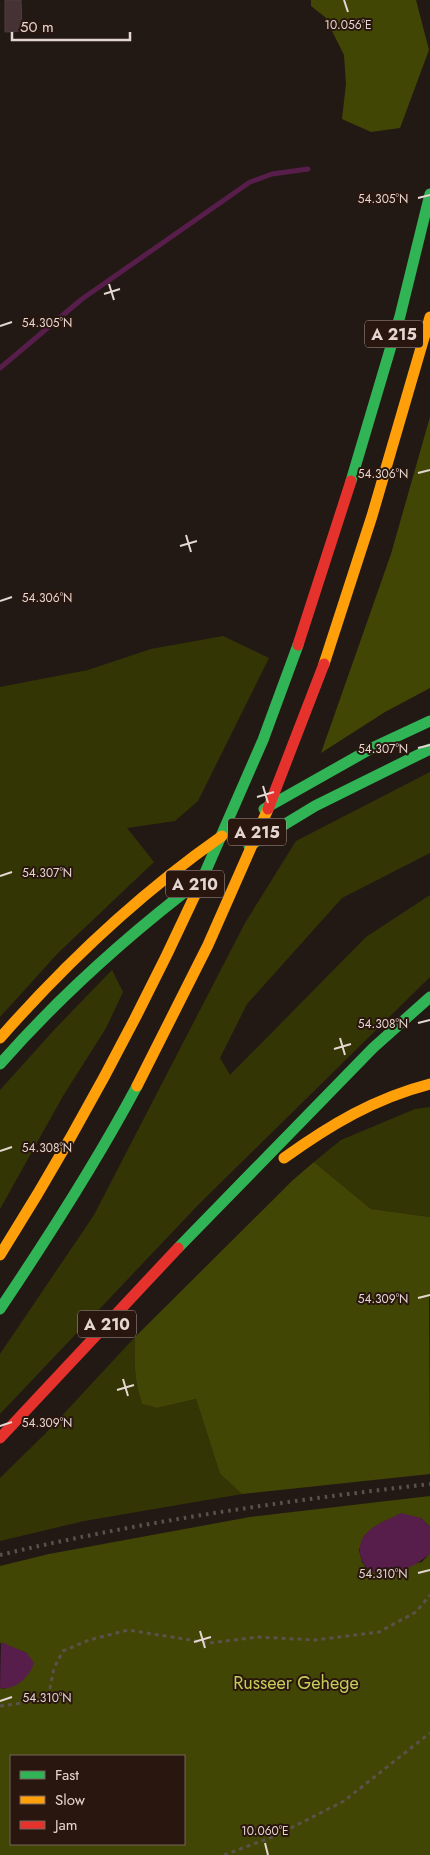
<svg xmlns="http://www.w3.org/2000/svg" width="430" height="1855" viewBox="0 0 430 1855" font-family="Jost,sans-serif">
	<rect width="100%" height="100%" fill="#231914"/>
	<g fill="#333604">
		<path d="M223,636L269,658L198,801L175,821L127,828L154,862L58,953L0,1017V687L88,670L151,649Z"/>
		<path d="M430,772V853L342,898L247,1004L220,1058L230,1075L366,937L430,895V977L199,1204L0,1414V1354L94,1215L245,923L296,841Z"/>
		<path d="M112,970L123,992L106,1028L63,1096L0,1209V1090L55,1029Z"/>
		<path d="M430,1107V1217L371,1209L314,1162L341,1140L415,1109Z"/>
		<path d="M135,1337C134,1363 134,1379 142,1404L157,1408L196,1399L220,1474L242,1494L84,1521L0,1541V1478L46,1433Z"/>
	</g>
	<g fill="#424604" fill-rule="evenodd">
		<path d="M311,0H416L429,50L400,128L371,132L342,119L346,84L344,55L325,17L311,6Z"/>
		<path d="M430,417V688L385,712L321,753L391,554Z"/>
		<path d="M314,1162L371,1209L430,1217V1295L429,1299L430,1474L242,1494L220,1474L196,1399L157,1408L142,1404C134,1379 134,1363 135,1337L293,1180Z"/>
		<path d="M430,1496V1527L421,1518L374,1527L364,1536L359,1550L362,1562L367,1569L377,1573L422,1562L430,1553V1855H0V1688L5,1689L27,1653L0,1643V1566L49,1554L250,1517ZM11,1756H184V1844H11Z"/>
	</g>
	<g fill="#571d4b">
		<path d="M401,1513L421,1518L430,1527V1553C414,1570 367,1589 360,1554C359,1549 361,1540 364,1536C372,1525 390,1519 401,1513Z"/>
		<path d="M1,1642L27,1653L34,1663C30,1676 15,1691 0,1688Z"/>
	</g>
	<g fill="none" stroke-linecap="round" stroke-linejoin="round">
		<path stroke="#571d4b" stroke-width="5" d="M0,368L82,299L250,182L272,174L308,169"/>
	</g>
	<path fill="#463234" stroke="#4a413f" d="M5,0H21L22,31L5,32Z"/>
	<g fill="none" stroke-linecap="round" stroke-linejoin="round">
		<g stroke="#59524a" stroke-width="3" stroke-dasharray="4 4" stroke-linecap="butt">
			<path d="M0,1706L37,1701L49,1693L54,1668L63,1651L89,1640L128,1630L209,1643L257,1637L315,1640L379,1632L416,1612L430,1595"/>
			<path d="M224,1855L275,1836L344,1801L430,1733"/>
		</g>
		<g stroke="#30b455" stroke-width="11">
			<path d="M351,481L400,316L430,194"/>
			<path d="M264,809L372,748L430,721"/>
			<path d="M249,846L315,806L430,749"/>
			<path d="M197,891L263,740L298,645"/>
			<path d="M0,1064C61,995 129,934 203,878"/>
			<path d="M178,1248L373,1048L430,997"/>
			<path d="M0,1309C49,1236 96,1163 137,1086"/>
		</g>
		<g stroke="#ff9f0a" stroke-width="11">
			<path d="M324,664L372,516L430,317"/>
			<path d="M0,1038C67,962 139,894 222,836"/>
			<path d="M137,1086L208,945L268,809"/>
			<path d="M284,1158C330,1125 375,1098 430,1084"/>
			<path d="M0,1255C74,1138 139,1017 197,891"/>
		</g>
		<g stroke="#e5322d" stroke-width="11">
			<path d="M298,645L351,481"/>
			<path d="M268,809L324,664"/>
			<path d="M0,1438L178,1248"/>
		</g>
		<path stroke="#59524b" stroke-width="4" stroke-dasharray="2.5 5" stroke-linecap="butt" d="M0,1555C142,1521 285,1501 430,1484"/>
	</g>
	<path fill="none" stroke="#e4d6d0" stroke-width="2" d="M344,0L348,12M418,198L430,195M109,284L114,300M104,294L120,289M0,326L12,322M418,473L430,470M186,535L191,552M180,546L197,541M0,601L12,597M418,748L430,745M263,786L268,803M257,797L274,792M0,876L12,872M418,1023L430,1020M340,1038L345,1055M334,1049L351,1044M0,1151L12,1147M418,1298L430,1295M123,1379L128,1396M117,1390L134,1385M0,1426L12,1422M418,1573L430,1570M200,1631L205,1648M194,1642L211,1637M0,1701L12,1697M265,1843L268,1855"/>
	<g text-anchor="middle" stroke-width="4" stroke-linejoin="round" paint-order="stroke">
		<g fill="#29160e" stroke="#ac9c96" stroke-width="1">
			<rect x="365" y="320.5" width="58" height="27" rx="4"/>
			<rect x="228" y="818.5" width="58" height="27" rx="4"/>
			<rect x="166" y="870.5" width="58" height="27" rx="4"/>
			<rect x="78" y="1310.5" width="58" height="27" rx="4"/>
		</g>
		<g font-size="16" font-weight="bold" fill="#e4d6d0">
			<text x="394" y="340">A 215</text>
			<text x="257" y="838">A 215</text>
			<text x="195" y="890">A 210</text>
			<text x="107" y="1330">A 210</text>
		</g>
		<g font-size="18" fill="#c3ce59" stroke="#29160e">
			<text x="296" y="1689">Russeer Gehege</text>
		</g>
	</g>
	<g font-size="12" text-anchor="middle" fill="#e4d6d0" stroke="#29160e" stroke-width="4" stroke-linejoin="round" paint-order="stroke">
		<text x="348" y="29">10.056°E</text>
		<text x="383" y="203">54.305°N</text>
		<text x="47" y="327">54.305°N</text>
		<text x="383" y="478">54.306°N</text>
		<text x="47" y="602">54.306°N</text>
		<text x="383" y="753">54.307°N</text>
		<text x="47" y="877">54.307°N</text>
		<text x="383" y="1028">54.308°N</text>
		<text x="47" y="1152">54.308°N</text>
		<text x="383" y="1303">54.309°N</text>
		<text x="47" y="1427">54.309°N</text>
		<text x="383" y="1578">54.310°N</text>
		<text x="47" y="1702">54.310°N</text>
		<text x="265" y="1835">10.060°E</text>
	</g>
	<rect x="10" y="1755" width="175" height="90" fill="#29160e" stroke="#74635c"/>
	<rect x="20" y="1771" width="25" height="8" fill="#30b455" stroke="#74635c"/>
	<text x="55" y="1780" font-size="15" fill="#e4d6d0">Fast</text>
	<rect x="20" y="1796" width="25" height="8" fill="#ff9f0a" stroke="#74635c"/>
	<text x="55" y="1805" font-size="15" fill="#e4d6d0">Slow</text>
	<rect x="20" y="1821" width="25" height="8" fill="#e5322d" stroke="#74635c"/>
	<text x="55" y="1830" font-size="15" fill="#e4d6d0">Jam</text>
	<path d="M12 32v8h118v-8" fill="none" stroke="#e4d6d0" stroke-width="2.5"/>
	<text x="20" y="32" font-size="15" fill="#e4d6d0" stroke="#29160e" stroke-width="4" paint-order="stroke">50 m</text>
</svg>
